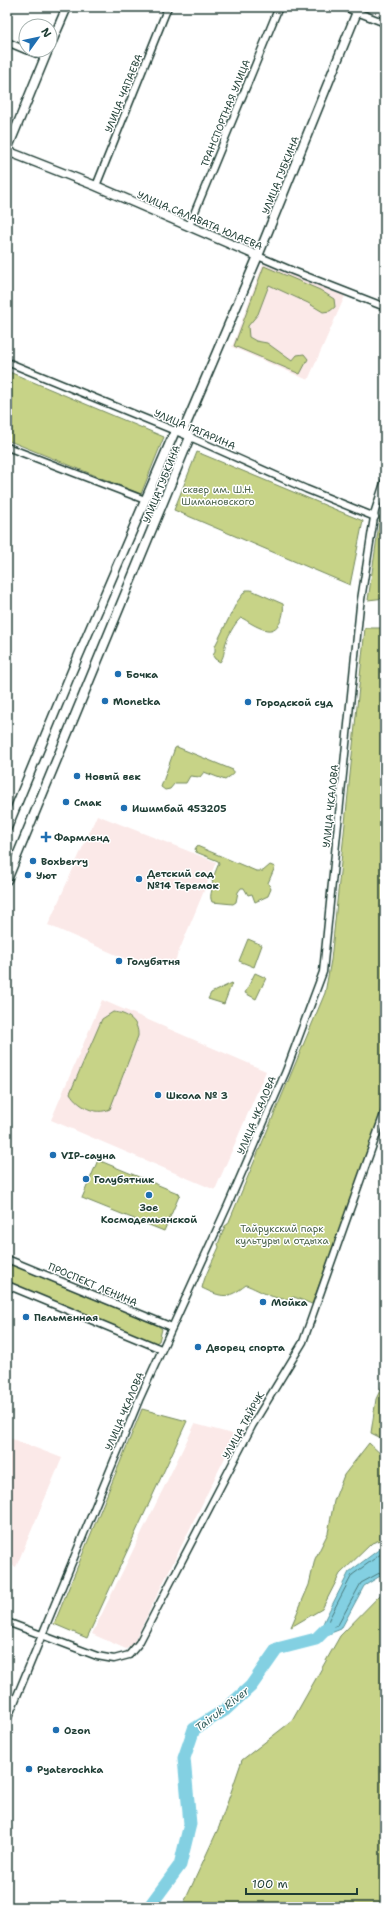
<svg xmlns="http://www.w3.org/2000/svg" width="392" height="1914" viewBox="0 0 392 1914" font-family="'Shantell Sans',sans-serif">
	<rect width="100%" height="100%" fill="#fff"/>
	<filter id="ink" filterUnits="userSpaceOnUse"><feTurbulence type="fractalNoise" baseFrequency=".025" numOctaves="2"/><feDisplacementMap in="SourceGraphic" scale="8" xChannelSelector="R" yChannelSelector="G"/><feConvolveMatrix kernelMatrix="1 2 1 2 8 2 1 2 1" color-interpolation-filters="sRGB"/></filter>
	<g filter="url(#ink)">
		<g fill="#fbe9e8">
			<path d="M263,264L345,296L308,380L232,347Z"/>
			<path d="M97,815L216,862L172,968L149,959L144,967L48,925Z"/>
			<path d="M102,1000L266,1071L215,1190L51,1120Z"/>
			<path d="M195,1424L236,1435L133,1644L126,1649L92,1634Z"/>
			<path d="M7,1437L62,1458L16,1567L7,1563Z"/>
		</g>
		<g fill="#c7d387" stroke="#73885e">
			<path d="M264,266L320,290L334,299L335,307L330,311L323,312L308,303L269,285L258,314L248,326L249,337L256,341L267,343L292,361L297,355L304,354L308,359L300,374L234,346Z"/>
			<path d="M7,371L164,437L141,494L7,440Z"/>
			<path d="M197,452L363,521L350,585L174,510Z"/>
			<path d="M385,502V598L368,600L380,517Z"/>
			<path d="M246,590H251L283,604C285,613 280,632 267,630C260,629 250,623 244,619L241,618C235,622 226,639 225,646C224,652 224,657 220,662L215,659L213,656L215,651V646L237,602Z"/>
			<path d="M365,628H385V1106L312,1304L294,1297C279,1304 260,1290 246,1285C228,1299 223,1298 202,1288C205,1274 213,1261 219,1247L218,1244L225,1226L228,1224L325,993L331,960Z"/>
			<path d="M177,747L233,770V774L225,780L204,772L200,777L190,776L186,783H175L170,789L165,790L161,787L175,748Z"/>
			<path d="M197,846L256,871H263L270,865L275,867L268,883L271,889L268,896L255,902L252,894L248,895L244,888H241L238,892L236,902L233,904L212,902C208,894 215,888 212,880L219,863L218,861L196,852L195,849Z"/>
			<path d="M248,939L262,945L254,967L239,961Z"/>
			<path d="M255,973L266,978L256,999L245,993Z"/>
			<path d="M232,983L224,1004L208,999L211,993Z"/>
			<path d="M113,1012C127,1013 139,1021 138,1036L110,1109C95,1116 78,1106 70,1093L102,1019Z"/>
			<path d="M98,1160L180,1194L164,1231L82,1198Z"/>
			<path d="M7,1263L157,1325L162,1329L159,1341L154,1344L150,1342L7,1282Z"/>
			<path d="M385,1380V1440L371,1433L376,1399Z"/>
			<path d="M142,1409L187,1421L87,1638L54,1624Z"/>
			<path d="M369,1443L385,1458V1538L372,1543L340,1574L322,1609L291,1627L309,1585L315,1559L328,1533L334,1501L344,1475Z"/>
			<path d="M385,1590V1907H182L219,1827L242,1760L292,1721L340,1636Z"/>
		</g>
		<path fill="#83d0e2" stroke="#5b959c" d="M385,1547V1573L364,1586L341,1629L316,1639L326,1617L349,1572L381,1548Z"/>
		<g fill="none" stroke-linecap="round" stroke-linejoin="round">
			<path stroke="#47787a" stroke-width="1" d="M385,1551L352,1575L329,1619L326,1629L338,1625L361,1583L385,1570"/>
			<path stroke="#83d0e2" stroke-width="13" d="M149,1907L180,1865L190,1824L184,1758L194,1729L225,1710L251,1686L277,1649L316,1639L328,1627"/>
			<g stroke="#1f3d34" stroke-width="9">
				<g id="street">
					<path d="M344,7L385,23"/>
					<path d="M7,42L26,50"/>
					<path d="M27,50L45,57"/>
					<path d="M96,186L168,7"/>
					<path d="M189,226L279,7"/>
					<path d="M258,256L293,271L385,307"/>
					<path d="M7,362L190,437L306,489L375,517"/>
					<path d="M7,447L145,500"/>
					<path d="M7,1259L172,1327"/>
					<path d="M7,1285L161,1349"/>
					<path d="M7,1622L97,1656L114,1659L129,1655L139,1643L252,1426L303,1342L385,1111"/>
					<path d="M7,1720L139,1400L228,1205L286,1071L323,972L360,606L375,511L385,480"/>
				</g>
			</g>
			<g stroke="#1f3d34" stroke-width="11">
				<g id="secondary">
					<path d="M50,46L67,7"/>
					<path d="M7,150L48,50"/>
					<path d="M7,151L96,186L258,256"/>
					<path d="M7,828L72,671L175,431L184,429"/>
					<path d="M7,880L190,437L184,429L258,256L359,7"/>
				</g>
			</g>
			<use href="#street" stroke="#fff" stroke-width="6"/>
			<use href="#secondary" stroke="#fff" stroke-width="8"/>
		</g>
	</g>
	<g fill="#1f6fb2" stroke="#fff" stroke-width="1.5">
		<circle cx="118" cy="674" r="4"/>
		<circle cx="105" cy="701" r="4"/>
		<circle cx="248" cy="702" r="4"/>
		<circle cx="77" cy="776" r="4"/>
		<circle cx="66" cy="802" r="4"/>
		<circle cx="124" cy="808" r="4"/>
		<path d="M44 831h4v4h4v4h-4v4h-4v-4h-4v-4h4z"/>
		<circle cx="33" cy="861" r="4"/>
		<circle cx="28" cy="875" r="4"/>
		<circle cx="139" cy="879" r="4"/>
		<circle cx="119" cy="961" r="4"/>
		<circle cx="158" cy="1095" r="4"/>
		<circle cx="53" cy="1155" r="4"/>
		<circle cx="86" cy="1179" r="4"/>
		<circle cx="149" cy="1195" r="4"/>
		<circle cx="263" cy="1302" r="4"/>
		<circle cx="26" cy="1317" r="4"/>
		<circle cx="198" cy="1347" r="4"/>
		<circle cx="56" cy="1730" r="4"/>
		<circle cx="29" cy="1769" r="4"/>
	</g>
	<g text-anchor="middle" stroke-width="3" stroke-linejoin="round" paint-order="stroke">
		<g font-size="10" fill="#1f3d34" stroke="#fff">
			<text transform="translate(123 93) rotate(-68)" y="4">УЛИЦА ЧАПАЕВА</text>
			<text transform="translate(225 113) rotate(-68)" y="4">ТРАНСПОРТНАЯ УЛИЦА</text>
			<text transform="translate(280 175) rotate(-68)" y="4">УЛИЦА ГУБКИНА</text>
			<text transform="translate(200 220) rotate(23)" y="4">УЛИЦА САЛАВАТА ЮЛАЕВА</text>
			<text transform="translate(195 429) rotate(23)" y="4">УЛИЦА ГАГАРИНА</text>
			<text transform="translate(161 484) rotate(-68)" y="4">УЛИЦА ГУБКИНА</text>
			<text transform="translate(330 806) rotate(-84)" y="4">УЛИЦА ЧКАЛОВА</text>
			<text transform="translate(256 1115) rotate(-67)" y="4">УЛИЦА ЧКАЛОВА</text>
			<text transform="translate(93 1284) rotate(23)" y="4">ПРОСПЕКТ ЛЕНИНА</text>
			<text transform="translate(124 1411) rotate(-67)" y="4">УЛИЦА ЧКАЛОВА</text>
			<text transform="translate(243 1425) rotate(-61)" y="4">УЛИЦА ТАЙРУК</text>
		</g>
		<g font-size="10" fill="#496249" stroke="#fff">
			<text x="218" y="493">сквер им. Ш.Н.<tspan x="218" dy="12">Шимановского</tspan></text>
			<text x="282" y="1232">Тайрукский парк<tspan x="282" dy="12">культуры и отдыха</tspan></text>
		</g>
		<g font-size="10" font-weight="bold" fill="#1f3d34" stroke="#fff" text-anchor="start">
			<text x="126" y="678">Бочка</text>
			<text x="113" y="705">Monetka</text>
			<text x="256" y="706">Городской суд</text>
			<text x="85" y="780">Новый век</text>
			<text x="74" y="806">Смак</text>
			<text x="132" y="812">Ишимбай 453205</text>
			<text x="54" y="841">Фармленд</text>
			<text x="41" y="865">Boxberry</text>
			<text x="147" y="877">Детский сад<tspan x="147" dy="12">№14 Теремок</tspan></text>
			<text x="36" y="879">Уют</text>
			<text x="127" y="965">Голубятня</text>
			<text x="166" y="1099">Школа № 3</text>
			<text x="61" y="1159">VIP-сауна</text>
			<text x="94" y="1183">Голубятник</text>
			<text x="149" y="1211" text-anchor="middle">Зое<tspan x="149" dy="12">Космодемьянской</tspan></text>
			<text x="271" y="1306">Мойка</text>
			<text x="34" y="1321">Пельменная</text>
			<text x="206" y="1351">Дворец спорта</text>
			<text x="64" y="1734">Ozon</text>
			<text x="37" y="1773">Pyaterochka</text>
		</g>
		<g font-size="11" font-style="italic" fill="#386260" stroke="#fff">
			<text transform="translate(222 1709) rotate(-38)" y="4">Tairuk River</text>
		</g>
	</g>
	<rect width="392" height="1914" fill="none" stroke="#fff" stroke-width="24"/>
	<rect x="12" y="12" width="368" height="1890" fill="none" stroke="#1f3d34" stroke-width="1.5" filter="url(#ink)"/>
	<g transform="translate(38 38) rotate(57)"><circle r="19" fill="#ffffff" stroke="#a5b1ae"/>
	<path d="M0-3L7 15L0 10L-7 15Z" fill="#1f6fb2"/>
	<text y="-6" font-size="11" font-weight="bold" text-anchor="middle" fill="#1f3d34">N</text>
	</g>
	<path d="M246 1888v6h111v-6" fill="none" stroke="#1f3d34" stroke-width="2"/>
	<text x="252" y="1888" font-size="12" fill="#1f3d34" stroke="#ffffff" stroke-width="3" paint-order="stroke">100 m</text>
</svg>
